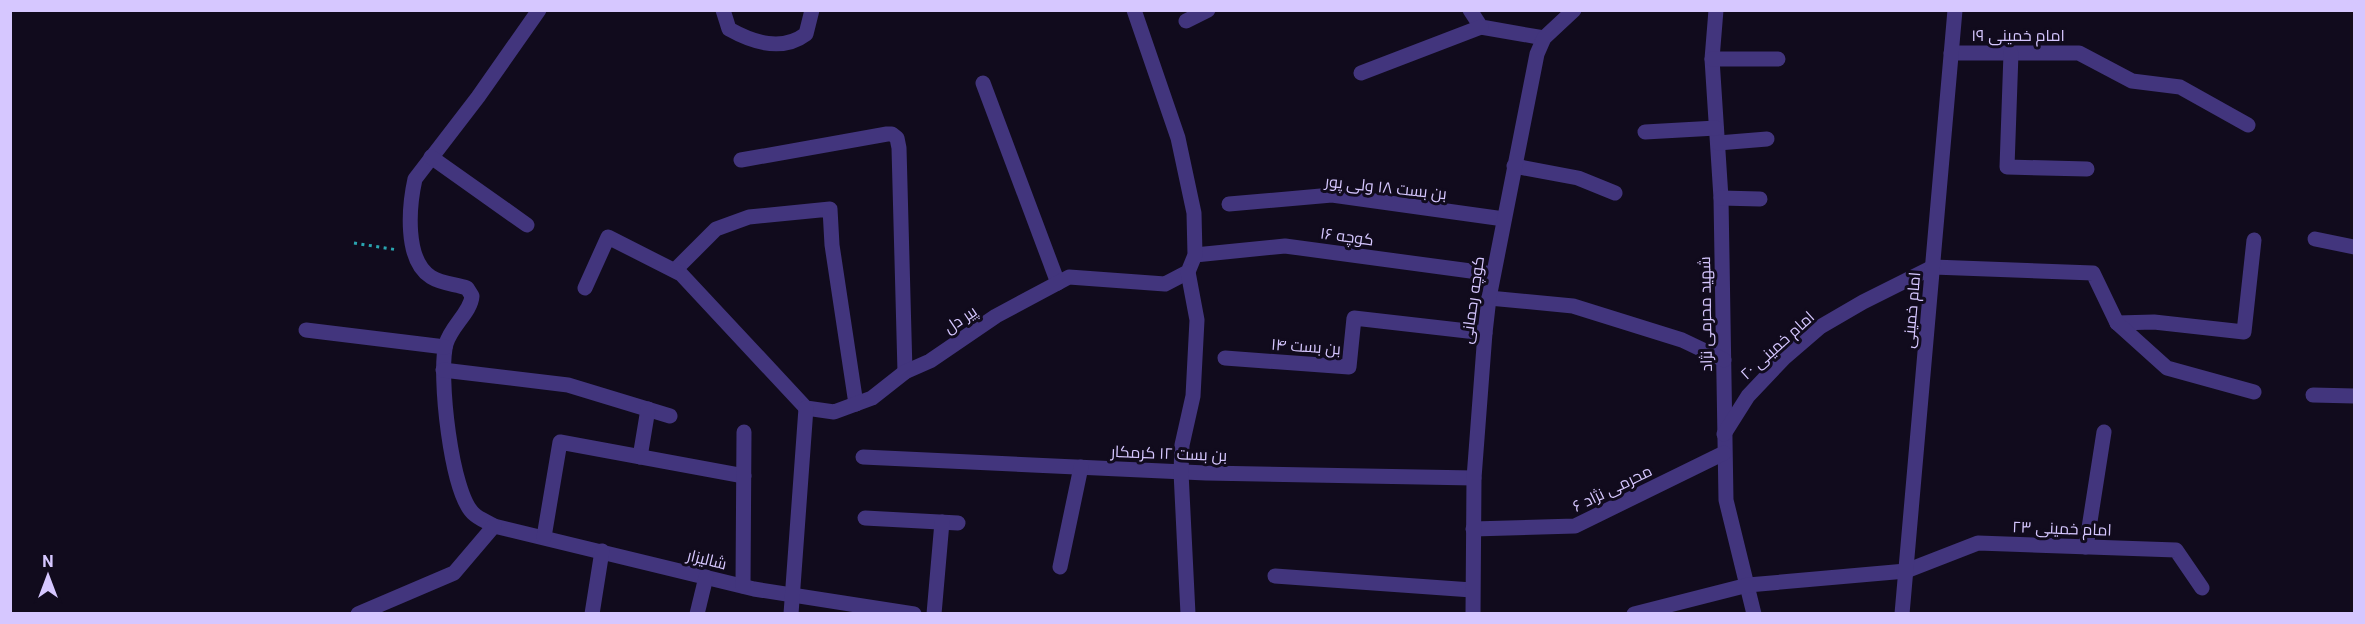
<svg xmlns="http://www.w3.org/2000/svg" width="2365" height="624" viewBox="0 0 2365 624" font-family="Roboto,Cairo,sans-serif">
	<rect width="100%" height="100%" fill="#110b1d"/>
	<g fill="none" stroke-linecap="round" stroke-linejoin="round">
		<path stroke="#2aa5b0" stroke-width="3" stroke-dasharray="3 4.5" stroke-linecap="butt" d="M354,243L398,250"/>
		<g stroke="#42357d" stroke-width="15">
			<path d="M539,10L478,97L415,179C409,206 404,260 431,277C442,284 456,284 467,288L472,296C471,312 451,326 446,344C438,373 451,495 474,514C479,519 488,522 494,526L754,589L914,614"/>
			<path d="M723,10L729,29C754,43 782,52 806,34L812,10"/>
			<path d="M1470,10L1481,27L1544,38"/>
			<path d="M1716,10L1712,59L1721,198L1726,500L1754,614"/>
			<path d="M1186,21L1208,10"/>
			<path d="M1951,53H2079L2132,81L2180,87L2248,125"/>
			<path d="M2011,53L2007,167L2087,169"/>
			<path d="M1712,59H1778"/>
			<path d="M1361,73L1481,27"/>
			<path d="M983,83L1058,283"/>
			<path d="M1645,132L1716,128"/>
			<path d="M1718,143L1767,139"/>
			<path d="M431,157L527,225"/>
			<path d="M741,160L887,134H892L897,138L899,148L905,372"/>
			<path d="M1514,166L1578,178L1615,193"/>
			<path d="M1721,198L1760,199"/>
			<path d="M1229,204L1332,195L1504,219"/>
			<path d="M2315,239L2354,247"/>
			<path d="M1195,255L1285,246L1493,274"/>
			<path d="M675,270L716,229L749,217L830,209L832,245L856,404"/>
			<path d="M585,288L608,237L681,274L806,408L834,412L872,398L905,372L930,361L996,316L1069,277L1165,284L1188,272L1195,255L1194,213L1178,138L1134,10"/>
			<path d="M1489,298L1573,306L1682,340L1724,360"/>
			<path d="M2117,323L2154,322L2244,332L2254,240"/>
			<path d="M306,330L445,347"/>
			<path d="M1225,358L1349,367L1354,318L1485,333"/>
			<path d="M443,370L568,385L670,416"/>
			<path d="M2313,395L2354,396"/>
			<path d="M1724,434L1748,396L1784,358L1820,327L1863,302L1933,267L2093,273L2117,323L2167,368L2254,392"/>
			<path d="M640,457L648,409"/>
			<path d="M863,457L1206,473L1474,478"/>
			<path d="M865,518L958,523"/>
			<path d="M1473,529L1575,526L1724,453"/>
			<path d="M544,537L560,442L744,476"/>
			<path d="M2086,547L2104,432"/>
			<path d="M1060,567L1081,467"/>
			<path d="M1275,576L1472,590"/>
			<path d="M743,586L744,432"/>
			<path d="M358,614L454,573L494,526"/>
			<path d="M592,614L602,551"/>
			<path d="M697,614L706,577"/>
			<path d="M791,614L806,408"/>
			<path d="M934,614L942,522"/>
			<path d="M1188,614L1181,472L1182,445L1193,396L1197,320L1188,272"/>
			<path d="M1473,614L1474,478L1485,333L1489,298L1537,54L1544,38L1574,10"/>
			<path d="M1634,614L1748,585L1906,571L1978,543L2176,550L2202,588"/>
			<path d="M1902,614L1955,10"/>
		</g>
	</g>
	<g text-anchor="middle" stroke-width="6" stroke-linejoin="round" paint-order="stroke">
		<g font-size="16" fill="#d6c7ff" stroke="#110b1d">
			<text x="2018" y="41">امام خمینی ۱۹</text>
			<text transform="translate(1386 187) rotate(6)" y="6">بن بست ۱۸ ولی پور</text>
			<text transform="translate(1347 236) rotate(8)" y="6">کوچه ۱۶</text>
			<text transform="translate(1472 300) rotate(-82)" y="6">کوچه رحمانی</text>
			<text transform="translate(1911 310) rotate(-85)" y="6">امام خمینی</text>
			<text transform="translate(1705 314) rotate(-91)" y="6">شهید محرمی نژاد</text>
			<text transform="translate(960 319) rotate(-34)" y="6">پیر دل</text>
			<text transform="translate(1777 345) rotate(-42)" y="6">امام خمینی ۲۰</text>
			<text transform="translate(1306 346) rotate(4)" y="6">بن بست ۱۴</text>
			<text transform="translate(1169 453) rotate(2)" y="6">بن بست ۱۲ کرمکار</text>
			<text transform="translate(1612 488) rotate(-26)" y="6">محرمی نژاد ۶</text>
			<text transform="translate(2062 528) rotate(2)" y="6">امام خمینی ۲۳</text>
			<text transform="translate(707 559) rotate(14)" y="6">شالیزار</text>
		</g>
	</g>
	<rect width="2365" height="624" fill="none" stroke="#d6c7ff" stroke-width="24"/>
	<g transform="translate(48 576)" stroke="#110b1d" stroke-width="4.5" paint-order="stroke">
	<path d="M0-4.5L10 22L0 15L-10 22Z" fill="#d6c7ff"/>
	<text y="-9" font-size="16" font-weight="bold" text-anchor="middle" fill="#d6c7ff">N</text>
	</g>
</svg>
